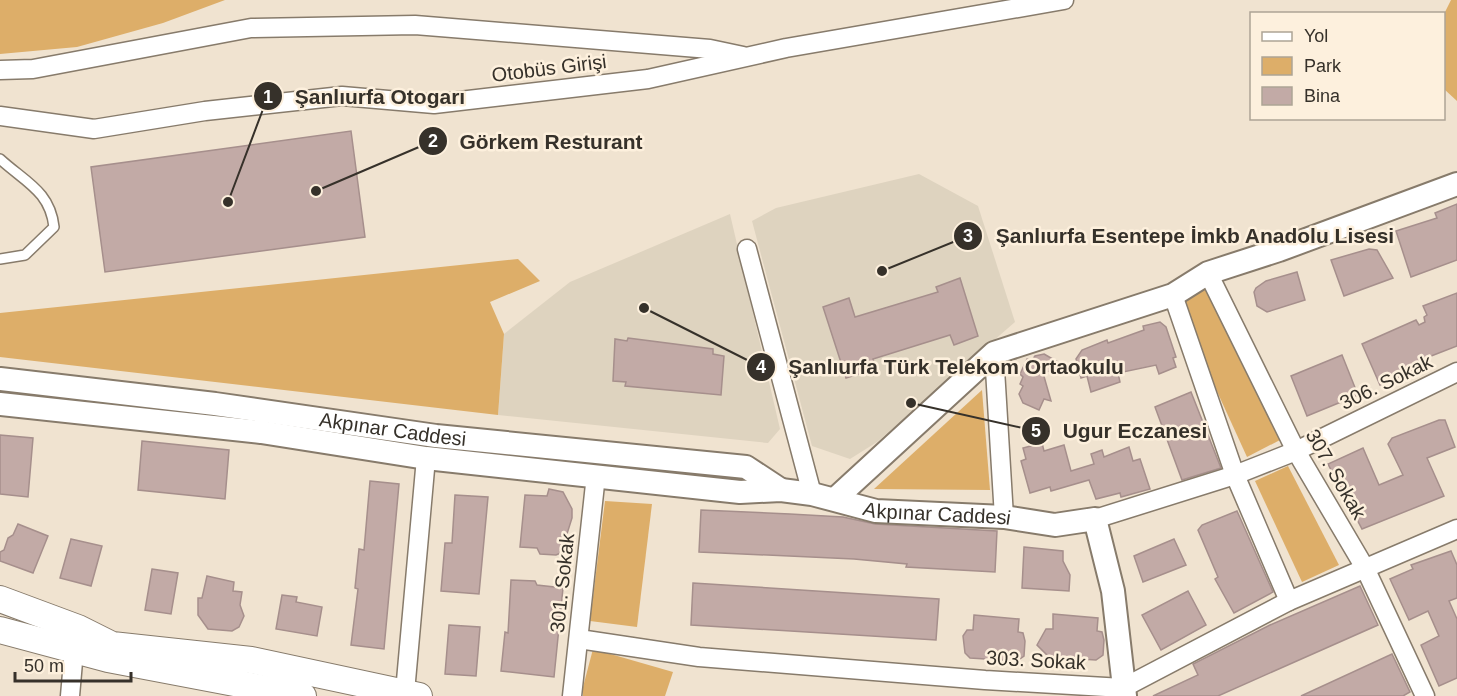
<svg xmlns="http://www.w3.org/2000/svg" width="1457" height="696" viewBox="0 0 1457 696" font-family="Arial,sans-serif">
	<rect width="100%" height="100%" fill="#f0e3d0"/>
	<g fill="#ded3bf">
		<path d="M919,174L978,206L1015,322L877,442L850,459L812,446L752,221L776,208Z"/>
		<path d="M730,214L780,429L768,443L498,415L504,334L570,282Z"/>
	</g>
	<g fill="#ddae69">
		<path d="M0,0H225L163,23L77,47L0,54Z"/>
		<path d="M1451,0H1457V101L1444,89V14Z"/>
		<path d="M518,259L540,281L490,302L504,334L498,415L0,357V313Z"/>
		<path d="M1203,283L1280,440L1247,457L1173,295Z"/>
		<path d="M982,390L990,490L874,489Z"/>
		<path d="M1288,466L1339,565L1302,582L1255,481Z"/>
		<path d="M605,501L652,504L637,627L590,621Z"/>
		<path d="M593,649L673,672L665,696H583V687Z"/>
	</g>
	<g fill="#c2aaa6" stroke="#a68f8c" stroke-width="1.5">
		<path d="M351,131L365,237L105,272L91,167Z"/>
		<path d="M1457,204V260L1411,277L1396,231L1437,218L1435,213Z"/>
		<path d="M1369,249L1377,250L1393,278L1344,296L1331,260Z"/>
		<path d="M1297,272L1305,300L1267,312L1257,306L1254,292L1256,288L1266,281Z"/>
		<path d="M960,278L978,336L954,345L950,335L873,359L874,363L869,365L871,370L846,378L823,307L849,298L855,317L938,292L936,287Z"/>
		<path d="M1457,293V346L1426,358L1428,364L1380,385L1362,344L1416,320L1419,325L1425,322L1424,317L1427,315L1423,306Z"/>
		<path d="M1160,322L1166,327L1176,357L1173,358L1176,367L1159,374L1156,365L1118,373L1120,382L1091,392L1087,376L1081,378L1076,359L1082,350L1107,340L1108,343L1144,330L1143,326Z"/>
		<path d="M628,338L713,349V354L724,356L721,395L625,386L626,382L613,381L615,339L627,341Z"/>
		<path d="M1044,354L1065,366L1043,373L1051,401L1044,399L1039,410L1023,403L1019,394L1023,386L1020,384L1023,377L1020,374L1027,359L1032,360L1035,356Z"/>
		<path d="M1342,355L1358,395L1307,416L1291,376Z"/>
		<path d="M1191,392L1221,468L1182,480L1155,407Z"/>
		<path d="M1439,420H1445L1455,447L1427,458L1444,496L1362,529L1328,464L1363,448L1379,485L1403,475L1388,444L1392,438Z"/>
		<path d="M0,435L33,438L28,497L0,494Z"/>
		<path d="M142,441L229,450L225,499L138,490Z"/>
		<path d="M1042,443L1044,451L1064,445L1071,471L1094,464L1091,454L1102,450L1104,457L1129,447L1133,461L1140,459L1150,489L1121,497L1120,493L1096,499L1089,480L1051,491L1050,487L1030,493L1021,461L1026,459L1023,448Z"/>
		<path d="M370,481L399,484L384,649L351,645L358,589L355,588L359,549L364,550Z"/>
		<path d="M549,489L563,492L572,509V518L561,553L556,555L540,554L537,548L520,547L525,495L547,496Z"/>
		<path d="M455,495L488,497L479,594L441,591L445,543H452Z"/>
		<path d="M701,510L790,514L843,517L875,524L997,531L995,572L906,567L907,564L854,559L699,552Z"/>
		<path d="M1237,511L1273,592L1234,613L1215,579L1218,577L1198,530L1202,525Z"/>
		<path d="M18,524L48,536L33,573L0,561V552L4,550L8,538L13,535Z"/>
		<path d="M71,539L102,546L91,586L60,578Z"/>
		<path d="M1174,539L1186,565L1143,582L1134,556Z"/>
		<path d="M1024,547L1063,551V561L1070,575L1069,591L1022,588Z"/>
		<path d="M1451,551L1457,565V598L1449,601L1457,619V678L1439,686L1421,645L1439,636L1428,611L1409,620L1390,579L1413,569L1411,565Z"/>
		<path d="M152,569L178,573L171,614L145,610Z"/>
		<path d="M207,576L234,582L233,591L242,592L240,605L244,616L239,627L232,631L208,629L198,615V598H202Z"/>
		<path d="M511,580L535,581L537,585L563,588L554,677L501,671L505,632L508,633Z"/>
		<path d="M693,583L939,599L936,640L691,625Z"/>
		<path d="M1360,586L1378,625L1218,696H1153L1198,675L1193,664L1270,625Z"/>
		<path d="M1188,591L1206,625L1161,650L1142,615Z"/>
		<path d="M282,595L297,597L296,602L322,607L317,636L276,629Z"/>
		<path d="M1053,614L1098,618L1097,631L1102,632L1104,640L1103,655L1096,660L1049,657L1037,645L1046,629H1053Z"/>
		<path d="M974,615L1019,619L1018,632L1023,633L1025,641L1024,656L1017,661L970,658L965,653L963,636L967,630H973Z"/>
		<path d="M449,625L480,627L476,676L445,674Z"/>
		<path d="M1392,654L1410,692L1403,696H1301Z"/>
	</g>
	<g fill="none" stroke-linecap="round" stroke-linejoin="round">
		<g stroke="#877b6b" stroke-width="12">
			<path id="service" d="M0,159C25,182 50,191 54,227L25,255L0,259"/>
		</g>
		<g stroke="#877b6b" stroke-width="21">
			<g id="minor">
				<path d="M0,70L33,69L251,28L415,25L710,49L743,56"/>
				<path d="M0,116L94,129L205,111L342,96L434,104L648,79L786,48L1064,0"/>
				<path d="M747,249L812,494"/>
				<path d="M1208,273L1296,451L1365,568L1425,696"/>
				<path d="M1173,295L1235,475L1289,601"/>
				<path d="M994,353L1004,517"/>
				<path d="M1095,519L1235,475L1296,451L1457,372"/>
				<path d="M579,639L699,657L985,680L1123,688L1289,601L1457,529"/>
				<path d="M405,692L426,458"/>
				<path d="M70,696L75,639"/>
				<path d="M572,696L596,475"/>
			</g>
		</g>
		<g stroke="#877b6b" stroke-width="26">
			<g id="tertiary">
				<path id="s1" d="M0,379L215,404L436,436L746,467L781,490"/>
				<path id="s2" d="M0,404L261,432L426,458L740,492L781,490L812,494L876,511L1004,517L1055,525L1095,519L1113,591L1125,696"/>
				<path d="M835,499L994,353L1173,295L1208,273L1279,250L1457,184"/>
			</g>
		</g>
		<g stroke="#877b6b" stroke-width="28">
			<g id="secondary">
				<path d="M0,599L78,628L112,645L251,660L419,696"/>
				<path d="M0,630L108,659L303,696"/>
			</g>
		</g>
		<use href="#service" stroke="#fff" stroke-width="9"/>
		<use href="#minor" stroke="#fff" stroke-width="18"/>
		<use href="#tertiary" stroke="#fff" stroke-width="22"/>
		<use href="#secondary" stroke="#fff" stroke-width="26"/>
	</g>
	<g text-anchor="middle" stroke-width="5" stroke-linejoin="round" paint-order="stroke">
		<g font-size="20" fill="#36312a" stroke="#fdf0dd">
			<text transform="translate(549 68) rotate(-7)" y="7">Otobüs Girişi</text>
			<text transform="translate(1386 382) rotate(-26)" y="7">306. Sokak</text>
			<text dy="7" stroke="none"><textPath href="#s1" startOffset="396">Akpınar Caddesi</textPath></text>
			<text transform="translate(1336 474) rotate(60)" y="7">307. Sokak</text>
			<text dy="7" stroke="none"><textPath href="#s2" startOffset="945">Akpınar Caddesi</textPath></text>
			<text transform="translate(562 583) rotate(-84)" y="7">301. Sokak</text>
			<text transform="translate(1036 660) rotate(3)" y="7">303. Sokak</text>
		</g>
	</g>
	<path fill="none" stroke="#36312a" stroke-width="2" d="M228 202L268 96M316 191L433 141M882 271L968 236M644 308L761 367M911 403L1036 431"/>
	<g fill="#36312a" stroke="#fdf0dd" stroke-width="2">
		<circle cx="228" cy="202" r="6"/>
		<circle cx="316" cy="191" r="6"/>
		<circle cx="882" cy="271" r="6"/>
		<circle cx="644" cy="308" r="6"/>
		<circle cx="911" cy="403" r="6"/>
		<circle cx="268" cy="96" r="15"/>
		<circle cx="433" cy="141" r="15"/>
		<circle cx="968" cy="236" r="15"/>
		<circle cx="761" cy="367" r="15"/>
		<circle cx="1036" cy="431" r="15"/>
	</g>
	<g font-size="18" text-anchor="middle" font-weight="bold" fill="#fff">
		<text x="268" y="103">1</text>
		<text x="433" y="147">2</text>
		<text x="968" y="242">3</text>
		<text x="761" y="373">4</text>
		<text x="1036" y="437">5</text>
	</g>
	<g font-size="21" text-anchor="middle" font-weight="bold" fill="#36312a" stroke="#fdf0dd" stroke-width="5" stroke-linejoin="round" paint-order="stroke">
		<text x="380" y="104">Şanlıurfa Otogarı</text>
		<text x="551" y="149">Görkem Resturant</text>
		<text x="1195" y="243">Şanlıurfa Esentepe İmkb Anadolu Lisesi</text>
		<text x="956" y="374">Şanlıurfa Türk Telekom Ortaokulu</text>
		<text x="1135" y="438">Ugur Eczanesi</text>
	</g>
	<rect x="1250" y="12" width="195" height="108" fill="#fdf0dd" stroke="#ada495" stroke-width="1.5"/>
	<rect x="1262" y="32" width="30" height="9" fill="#ffffff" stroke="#ada495" stroke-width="1.5"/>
	<text x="1304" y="42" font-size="18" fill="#36312a">Yol</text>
	<rect x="1262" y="57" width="30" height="18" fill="#ddae69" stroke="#ada495" stroke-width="1.5"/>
	<text x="1304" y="72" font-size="18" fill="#36312a">Park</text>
	<rect x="1262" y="87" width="30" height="18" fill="#c2aaa6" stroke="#ada495" stroke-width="1.5"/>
	<text x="1304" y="102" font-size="18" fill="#36312a">Bina</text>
	<path d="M15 672v9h116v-9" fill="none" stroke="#36312a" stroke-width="3"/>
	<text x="24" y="672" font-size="18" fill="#36312a" stroke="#fdf0dd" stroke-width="4.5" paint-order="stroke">50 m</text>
</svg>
